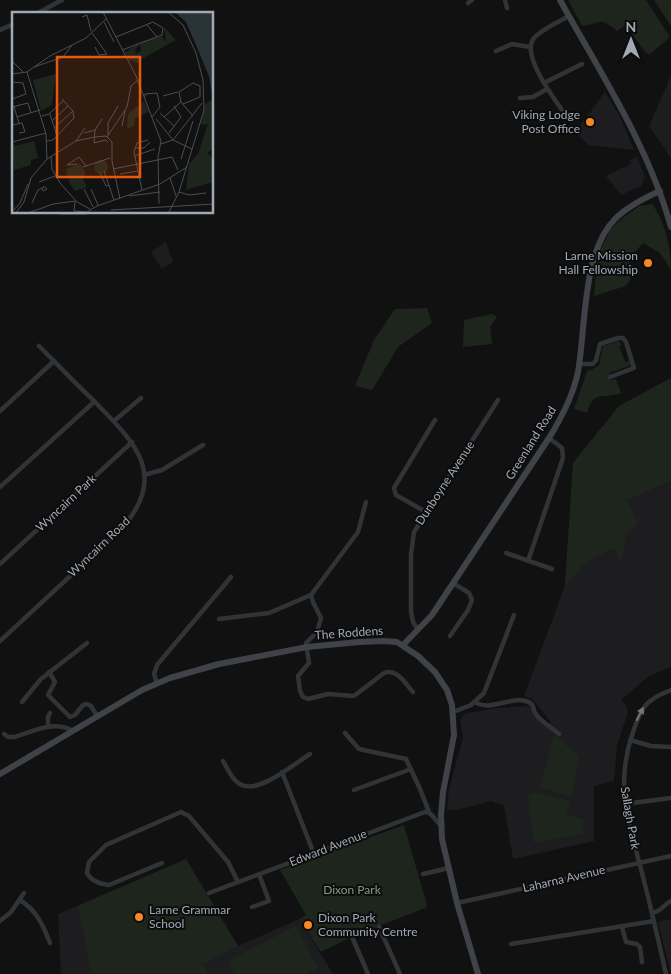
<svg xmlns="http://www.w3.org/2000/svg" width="671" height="974" viewBox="0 0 671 974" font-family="Lato,sans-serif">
	<rect width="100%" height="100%" fill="#111112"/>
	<g fill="#1d1d1f">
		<path d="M671,76V158L649,126Z"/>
		<path d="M605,92L620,117L634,150L589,145L578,135L576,131Z"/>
		<path d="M637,157L645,177L641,186L621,195L606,176L631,164L629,160Z"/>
		<path d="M166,242L173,262L162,269L151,252Z"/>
		<path d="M671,378V667L649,676L621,700L627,707L628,712L617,746L614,781L594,786V841L513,859L504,806L491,801L457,810H447L449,789L463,738L460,720L464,715L468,713L496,708L529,706L534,714L549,728L550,721L532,699L524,696L565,586L573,463L619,406Z"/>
		<path d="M186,859L238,946L299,919L333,974H61L58,914Z"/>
		<path d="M671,919V974L658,922Z"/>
	</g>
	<g fill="#1d251d">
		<path d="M568,0H646L670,37L650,54L646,53L625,25L617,31C598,15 601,24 582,26Z"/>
		<path d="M654,0H671V26Z"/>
		<path d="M652,204C665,221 671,248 671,269L660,253L643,243L629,259L633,276L626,286L594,296L598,255L610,230L619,221L639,206Z"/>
		<path d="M427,308L432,323L398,347L372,390L355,386L374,340L395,309Z"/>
		<path d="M492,314L497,317L490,327L492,344L463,347L464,320Z"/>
		<path d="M619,341L622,345L619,346L625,362L629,361L630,364L629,366L609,373L611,380L616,379L621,393C604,400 594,388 587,413L574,409L587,371L593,369L599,365L603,346Z"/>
		<path d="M671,378V481L627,500L638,524C620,535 627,545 621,561L614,548L585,563L565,586L573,463L619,406Z"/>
		<path d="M554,735L579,756C576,771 576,783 570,797L540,787Z"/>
		<path d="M537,792L570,801L566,814L584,820L583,834L534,843L528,799L529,794Z"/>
		<path d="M404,825L427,905L425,908L351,937L321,952L299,919L306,915L280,870Z"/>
		<path d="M186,859L238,946L203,964L208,974H92L78,906Z"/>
		<path d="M296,926L318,968L306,974H234L228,961Z"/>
	</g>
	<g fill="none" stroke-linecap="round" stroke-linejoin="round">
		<g stroke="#313437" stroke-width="4.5">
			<path d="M505,0L507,8"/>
			<path d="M468,3L472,0"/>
			<path d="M36,14L62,0"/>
			<path d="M0,30L14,24"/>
			<path d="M496,51L512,44L530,47"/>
			<path d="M544,83L582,64"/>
			<path d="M520,98L533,97L547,89"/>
			<path d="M562,110C553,97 519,52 535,37C544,28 558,22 569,16"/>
			<path d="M579,364H593L596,360L600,344L618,338H623L626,342L634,368L610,377"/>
			<path d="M0,411L54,361"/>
			<path d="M114,421L141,398"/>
			<path d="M144,475L162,470L203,445"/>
			<path d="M0,487L94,402"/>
			<path d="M426,512L396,495L394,488L435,420"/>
			<path d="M506,553L552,569"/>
			<path d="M528,561L563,458L562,448L549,438"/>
			<path d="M0,564L132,442"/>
			<path d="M311,595L313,602L321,618L317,632L306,643L309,663L298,676L300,691L303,697L308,699L328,694L354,696L384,673C397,668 405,683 413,692"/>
			<path d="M219,619L269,613L311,595L358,532L366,502"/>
			<path d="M418,630L413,622L411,612V554L414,532L498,400"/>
			<path d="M450,636L468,610L472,600L469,593L453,583"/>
			<path d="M0,641L122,528C170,474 133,441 94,401C75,383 57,364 39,346"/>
			<path d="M49,672L55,682L48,695L70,717L75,715L83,705L87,704L91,706L97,716"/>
			<path d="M157,683L154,674L157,665L231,577"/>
			<path d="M22,702L41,679L87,643"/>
			<path d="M475,702C491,713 514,693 530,703C534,705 533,709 535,713C540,721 552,728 559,734"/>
			<path d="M453,712L471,705L484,693L514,615"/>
			<path d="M48,727V717L50,713"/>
			<path d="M345,733L359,749L406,759L420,789L429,812"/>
			<path d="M4,734L8,737H14C35,731 53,720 73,731"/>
			<path d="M630,740L651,746L671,747"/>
			<path d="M223,761C228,769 233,782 242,785C260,793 294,764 310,754"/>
			<path d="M282,772L314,854"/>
			<path d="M354,790L411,769"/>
			<path d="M625,804L671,798"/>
			<path d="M162,863L109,885C100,884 91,881 87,873L89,862L106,845L181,812L189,816L228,862L238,882"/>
			<path d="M423,874L449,868"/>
			<path d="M209,893L425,812C434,812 434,822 442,825"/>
			<path d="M20,900C37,911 43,925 50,943"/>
			<path d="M457,903L671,856"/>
			<path d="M252,907L269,901L259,874"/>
			<path d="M652,913C665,910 662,905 671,901"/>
			<path d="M0,921L11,912L24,893"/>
			<path d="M379,927L400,974"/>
			<path d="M622,927L626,942L637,944L640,947L642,962"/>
			<path d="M353,939L368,974"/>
			<path d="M511,944L654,921"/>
			<path d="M666,974C659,943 652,912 644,881C631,827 613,789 633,732C641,708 646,699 671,690"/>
		</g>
		<g stroke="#3f4347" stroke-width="6">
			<path d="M560,0C601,74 648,145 671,227"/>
			<path d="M403,645L432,615L549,438C562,417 573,396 578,372C586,327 582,252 615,219C628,206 644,198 660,191"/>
			<path d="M0,774L142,690L170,678L219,664L307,647L359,642L383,641L397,642L418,656L435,672L447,690L452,705L454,735L443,792L441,815L442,839L457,903L478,974"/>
		</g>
	</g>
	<defs><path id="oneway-solid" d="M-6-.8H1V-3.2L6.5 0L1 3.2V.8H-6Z" transform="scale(1.25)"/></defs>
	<use fill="#6f757c" href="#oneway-solid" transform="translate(640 714) rotate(-63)"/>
	<g fill="#f88823" stroke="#0c0c0d" stroke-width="2">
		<circle cx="590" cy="122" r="5"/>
		<circle cx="648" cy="263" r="5"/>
		<circle cx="139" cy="917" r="5"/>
		<circle cx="308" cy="925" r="5"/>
	</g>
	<g text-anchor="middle" stroke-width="4" stroke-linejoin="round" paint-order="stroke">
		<g font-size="12" fill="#a1aab4" stroke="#0c0c0d" text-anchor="end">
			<text x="580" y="119">Viking Lodge<tspan x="580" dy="14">Post Office</tspan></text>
			<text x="638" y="260">Larne Mission<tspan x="638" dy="14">Hall Fellowship</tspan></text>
			<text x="149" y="914" text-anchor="start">Larne Grammar<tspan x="149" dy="14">School</tspan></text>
			<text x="318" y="922" text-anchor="start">Dixon Park<tspan x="318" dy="14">Community Centre</tspan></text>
		</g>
		<g font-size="12" fill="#a1aab4" stroke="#0c0c0d">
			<text transform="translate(531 443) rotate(-58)" y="4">Greenland Road</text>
			<text transform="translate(445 483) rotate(-57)" y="4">Dunboyne Avenue</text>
			<text transform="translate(66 503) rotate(-43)" y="4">Wyncairn Park</text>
			<text transform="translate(99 547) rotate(-44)" y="4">Wyncairn Road</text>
			<text transform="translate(349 633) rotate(-4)" y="4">The Roddens</text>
			<text transform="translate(630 818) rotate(80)" y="4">Sallagh Park</text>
			<text transform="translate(328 848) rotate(-21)" y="4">Edward Avenue</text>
			<text transform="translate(564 879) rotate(-13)" y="4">Laharna Avenue</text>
		</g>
		<g font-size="12" fill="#7ca077" stroke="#0c0c0d">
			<text x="352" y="894">Dixon Park</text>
		</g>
	</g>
	<g transform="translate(12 12)">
		<rect width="201" height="201" fill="#111112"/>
		<path d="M152,15L164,28L128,48L124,42L128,49L125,51L117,48L112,38L115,40L125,31L128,33L123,37L124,42L129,39L128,30L150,24L154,31ZM44,62L40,93L29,99L21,68ZM201,87V137L195,141L201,146V170L174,178L177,152L186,142L196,112L189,113L193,92ZM132,89L137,100L123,106L122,114L115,117L116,102ZM22,129L26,146L19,148V153L2,158L0,131L3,134ZM82 155a7 7 0 1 1 14 0a7 7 0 1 1-14 0ZM68,151L74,162L70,164L75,175L63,179L58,172L54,157Z" fill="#1d251d"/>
		<path d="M163,0H201V88L197,64L184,33L174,10Z" fill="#293438"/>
		<path fill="none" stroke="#4b4e53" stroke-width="1" d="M91,0L124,64L149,129L146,145L147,192M156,0L171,13L184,41L191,68L192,98L167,180L156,202M70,5L75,3L79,19M92,10L102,30M135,13L145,25M80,21L95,42L87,43L83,35M104,25L141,10L151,16L150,23L110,38M0,49L11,60M22,55L51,45L60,33M15,60L34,122L35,147M0,62L15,60L38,44L74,26L95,6M0,70L11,71L14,82L0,87M151,84L166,80M133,85V82L145,81L148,95L140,105M171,92L188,85V74L181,71M0,95L16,91L19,101M2,95L7,111M148,101L162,114M38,102L45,124M30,104L37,102L51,89M181,104L169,90L167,80L181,71M5,105L28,98M152,105L169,90M144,107L161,128M40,109L56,94M0,113L10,111L13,120L7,121M110,114L113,99M42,116L61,99M83,118L82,131L93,128L96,130M72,121L83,118L90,107M157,121L169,105L162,94M96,123V111L106,94M95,125L115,95L119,74L126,68M161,128L180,137M35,129L41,128L62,106L61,99L50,87M64,129L73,116M0,130L34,121M149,132L161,128L190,91M123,136H132L138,130M39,144L40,157L48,171L65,190L78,197M122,144L143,137M169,147L181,109M65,152L55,153L67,145L74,154M71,155L98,146M101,157L160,145L166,158M92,159L102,188M88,161L94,174L97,173M108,162L126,159M158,166L164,184M27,170L43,164M72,177L81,195M79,177L86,193M130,178L122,140L125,131L136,128M167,180L177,183L194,181M117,184L148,180M63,190L62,199L75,200L85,194L148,172L175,155M20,191L26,178L32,175H33L35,177L31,179L30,176M99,198L202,192M0,200L8,191L16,172M3,202L12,190L19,166L35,147L64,129L83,125L94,124L100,130V149L108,187M13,202L41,192L64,189M47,202H75"/>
		<path fill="#e8590c" fill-opacity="0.15" stroke="#e8590c" stroke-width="2.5" d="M45,45H128V165H45Z"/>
		<rect width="201" height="201" fill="none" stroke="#a1aab4" stroke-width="2.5"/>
	</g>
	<g transform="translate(631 40)" stroke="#0c0c0d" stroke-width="4" paint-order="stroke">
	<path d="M0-4L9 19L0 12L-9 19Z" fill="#a1aab4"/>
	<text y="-8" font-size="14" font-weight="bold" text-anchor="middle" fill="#a1aab4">N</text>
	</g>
</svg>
